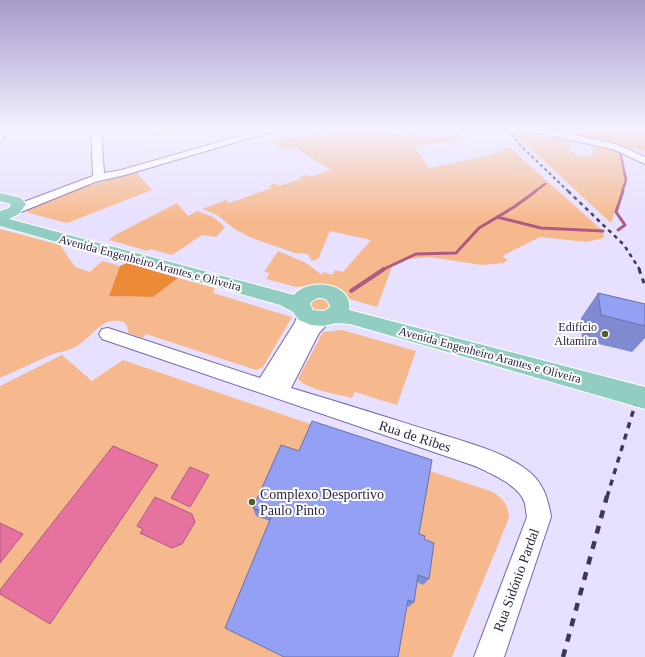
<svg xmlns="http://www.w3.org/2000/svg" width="645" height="657" viewBox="0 0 645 657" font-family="Georgia,serif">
	<rect width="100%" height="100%" fill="#e7e0ff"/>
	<g fill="#f6b98d">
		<path d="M146,129H188L190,131L153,136Z"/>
		<path d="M344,129H385L397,133L430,138L459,136L469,139L414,146L429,168L490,155L509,147L603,231L604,238L587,242L540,237L502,256L508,260L503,263L482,265L429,257L400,260L393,264L377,307L349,299L338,290L323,285L296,287L266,279L270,273L264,272L278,251L306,263L322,275L324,272L332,275L335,270L343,272L371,240L330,231L318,259L312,261L308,254L295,253L252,238L236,230L217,215L202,209L226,200L229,203L272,188L269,186L275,183L279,186L301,179L299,177L304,175L313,176L331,170L296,148H279L273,141L333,133Z"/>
		<path d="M512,129L539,133L537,136L553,140L557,136L571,139L569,150L579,157L593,155V144L621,151L624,172L627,176L611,223L517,136Z"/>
		<path d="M546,129H645V152L596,139Z"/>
		<path d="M133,173H137L152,190L67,223L29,213L27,211L30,208L71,191Z"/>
		<path d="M177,203L188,216L197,211L213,217L225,227L216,237L202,235L172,255L150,249L148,251L109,240L115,235Z"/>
		<path d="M0,229L60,245L75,267L90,272L102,261L120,266L109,296L153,297L178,278L215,288L213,293L292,317L263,367L256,370L146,334L143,338L128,333C128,327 127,322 120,321C102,318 94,334 81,343C74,349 63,352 55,353L0,378Z"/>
		<path d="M315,298H323L329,302V308L323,312L311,310L309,302Z"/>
		<path d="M342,330L416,351L397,405L355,392L352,398C338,394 307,390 298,379L323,332Z"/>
		<path d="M62,355L92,381L123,360L316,426L313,432L493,492C504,500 508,504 509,518L452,657H0V386Z"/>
	</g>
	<path fill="#ec8a37" d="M127,263L178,278L153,297L109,296L120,266Z"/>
	<g fill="#e672a0" stroke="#ae5a83">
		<path d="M113,446L158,465L50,624L0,594V590Z"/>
		<path d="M190,467L209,475L190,507L171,498Z"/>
		<path d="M155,497L192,514L195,522L182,544L172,548L140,533L143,529L137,526Z"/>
		<path d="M0,523L23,534L0,563Z"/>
	</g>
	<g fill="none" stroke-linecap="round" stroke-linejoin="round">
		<g stroke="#ae5a83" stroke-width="2.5">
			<path d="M620,151L626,180L622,192"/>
			<path d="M534,192L545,184"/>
		</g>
		<g stroke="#ae5a83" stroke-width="3">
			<path d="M497,217L541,228L603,231"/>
			<path d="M618,230L625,225L616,212L623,191"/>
			<path d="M382,270L416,254L456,253L479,228L514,207L536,191"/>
		</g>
		<path stroke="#ae5a83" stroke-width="4" d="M351,291L384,269"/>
		<g stroke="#7a65aa" stroke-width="2">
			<g id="minor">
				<path d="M0,129H7L5,138L0,141Z"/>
				<path d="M91,129H101L104,173L121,170L265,129H281L125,175L95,182L21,212H13L11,209L13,206L93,176Z"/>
				<path d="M446,129H468L455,136L447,133Z"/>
				<path d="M529,129H548L616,144L645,157V164L613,149L533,132Z"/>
				<path d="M306,309L312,311L314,315L312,320C318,314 322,312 330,315L332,319L319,333L291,388C339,402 386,417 434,432C464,442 501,450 527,470C543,482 548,498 551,517L504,657H474L527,517C526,513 526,508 525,504C521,486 490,473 475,466L102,339L99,334L102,329L108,328L260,378L294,324L300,311Z"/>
			</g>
		</g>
		<g stroke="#fff" stroke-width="2">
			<path id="major" d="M0,193L21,198L26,204L19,214L9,219L294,295C307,277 354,282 349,310L645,387V409L350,324L336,323L324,326L311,325L299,320L293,312L280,305L0,226V211L9,208L11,204L0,201ZM317,298C325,298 328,299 330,307L324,311L313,310L310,304L311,302Z"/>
		</g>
		<use href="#minor" fill="#fff" fill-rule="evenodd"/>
		<use href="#major" fill="#91cec1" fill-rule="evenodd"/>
		<path stroke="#403756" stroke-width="2" stroke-dasharray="3 3" stroke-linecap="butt" d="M508,129L520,145L569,192"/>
		<path stroke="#403756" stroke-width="2.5" stroke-dasharray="4 4" stroke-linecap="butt" d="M568,191L624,245L640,270"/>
		<path stroke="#403756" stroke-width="3" stroke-dasharray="5 5" stroke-linecap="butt" d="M639,269L645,286"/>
		<path stroke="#403756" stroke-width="3.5" stroke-dasharray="6 6" stroke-linecap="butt" d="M607,497L635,405"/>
		<path stroke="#403756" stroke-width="4.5" stroke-dasharray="8 8" stroke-linecap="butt" d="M563,657L607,496"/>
	</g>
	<g fill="#7f8ad1">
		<path d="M598,293L645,304V338L632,352L582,340L581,318Z"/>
		<path d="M253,508L419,534L424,539L429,579L423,585L417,582L414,602L409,607L270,521L256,516Z"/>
	</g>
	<g fill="#94a0f3" stroke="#6870aa">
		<path d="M598,293L645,304V326L601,315Z"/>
		<path d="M312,421L432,460L419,534L425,536L424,539L434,543L429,579L418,575L414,602L408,600L398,657H284L225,628L272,515L253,508L281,445L299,451Z"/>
	</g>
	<linearGradient id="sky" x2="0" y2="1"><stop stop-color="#a79acb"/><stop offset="0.58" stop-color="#f4f1ff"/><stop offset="1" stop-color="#f4f1ff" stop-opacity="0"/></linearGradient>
	<rect width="645" height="221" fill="url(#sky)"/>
	<g fill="#555c2b" stroke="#fff" stroke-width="1.5">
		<circle cx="605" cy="334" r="4"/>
		<circle cx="252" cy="502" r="4"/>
	</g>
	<g text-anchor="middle" stroke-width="4" stroke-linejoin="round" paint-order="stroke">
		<g font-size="12" fill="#2b2240" stroke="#fff">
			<text transform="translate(150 263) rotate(15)" y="4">Avenida Engenheiro Arantes e Oliveira</text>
			<text transform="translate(490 355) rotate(15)" y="4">Avenida Engenheiro Arantes e Oliveira</text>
		</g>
		<g font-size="12" fill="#2b2240" stroke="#fff" text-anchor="end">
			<text x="597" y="331">Edifício<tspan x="597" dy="14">Altamira</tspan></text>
		</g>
		<g font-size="14" fill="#2b2240" stroke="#fff">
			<text transform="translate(415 436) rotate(18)" y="5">Rua de Ribes</text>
			<text transform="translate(516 580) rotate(-70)" y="5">Rua Sidónio Pardal</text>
		</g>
		<g font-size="14" fill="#2b2240" stroke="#fff" text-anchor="start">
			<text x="260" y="499">Complexo Desportivo<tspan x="260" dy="16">Paulo Pinto</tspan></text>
		</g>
	</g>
</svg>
